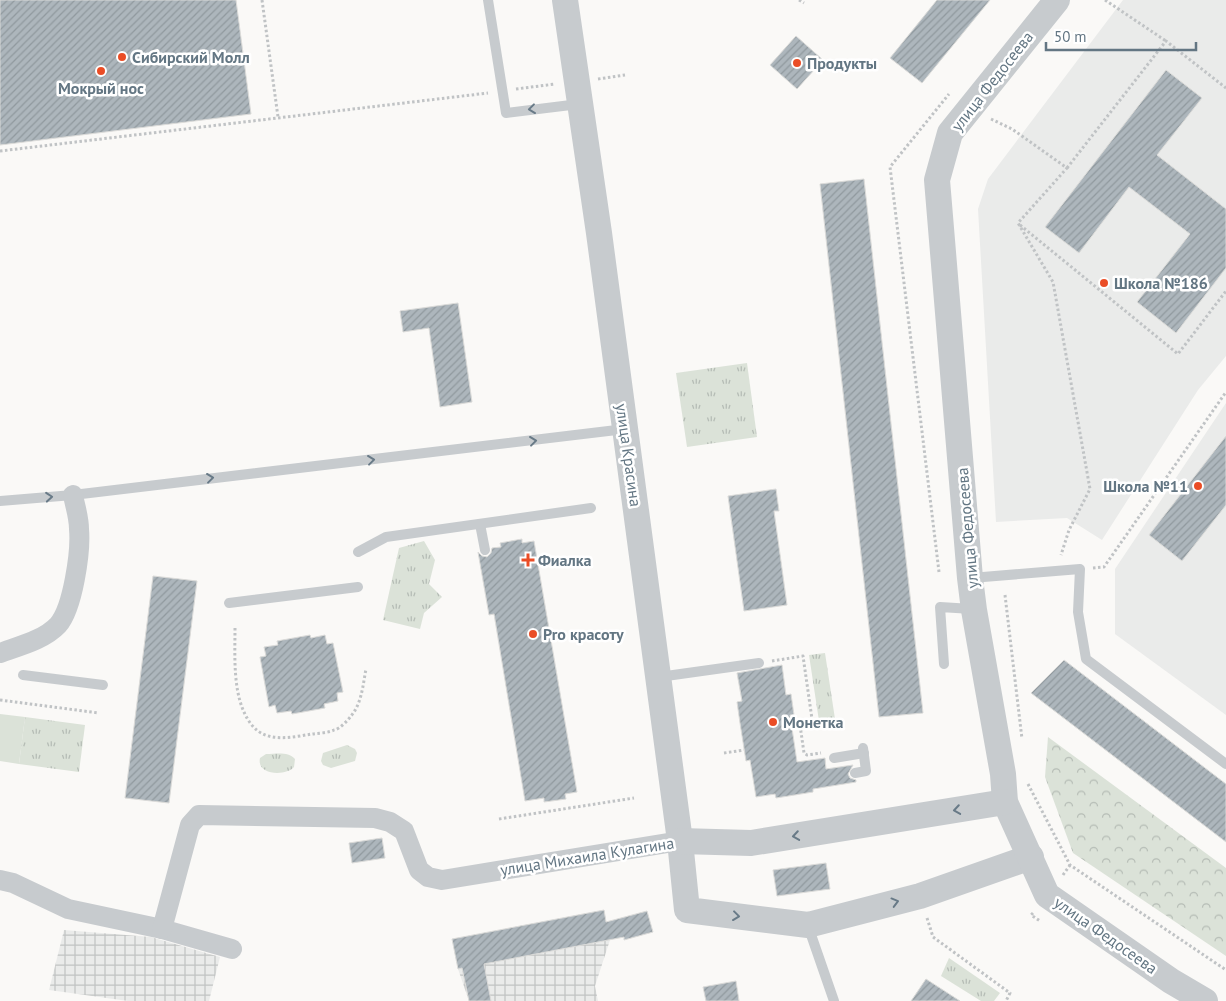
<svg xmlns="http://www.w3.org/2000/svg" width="1226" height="1001" viewBox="0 0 1226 1001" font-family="'PT Sans',sans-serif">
	<defs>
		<pattern id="industrial-grid" width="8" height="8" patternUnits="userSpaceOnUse" patternTransform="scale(1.25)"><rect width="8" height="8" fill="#eaebea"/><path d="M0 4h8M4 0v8" fill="none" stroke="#c1c3c3"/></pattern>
		<pattern id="grass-tufts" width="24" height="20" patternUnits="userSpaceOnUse" patternTransform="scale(1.25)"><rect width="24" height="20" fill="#dbe2d8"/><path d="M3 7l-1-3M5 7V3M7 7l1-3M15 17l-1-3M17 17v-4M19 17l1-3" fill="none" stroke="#b5bcb5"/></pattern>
		<pattern id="forest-crowns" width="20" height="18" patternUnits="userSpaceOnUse" patternTransform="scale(1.25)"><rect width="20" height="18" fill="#dbe2d8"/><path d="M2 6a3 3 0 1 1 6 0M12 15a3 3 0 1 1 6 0" fill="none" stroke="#b5bcb5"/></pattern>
		<pattern id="building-hatch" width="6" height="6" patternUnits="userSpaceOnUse" patternTransform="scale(1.25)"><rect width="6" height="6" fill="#adb6bc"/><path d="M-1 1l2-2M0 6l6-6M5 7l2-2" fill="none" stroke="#90999e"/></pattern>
	</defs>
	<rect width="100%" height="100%" fill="#faf9f7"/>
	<g fill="#eaebea">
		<path d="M1123,0H1226V356L1198,390L1102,540L1067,518L996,522L978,209L988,179Z"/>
		<path d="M1226,403V715L1115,634V569Z"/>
	</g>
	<g fill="url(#industrial-grid)">
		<path d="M604,910L610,940L595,986L598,1001H469L458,969L452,939Z"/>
		<path d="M64,930L151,937L220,957L209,1001H128L49,990Z"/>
	</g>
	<g fill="url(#grass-tufts)">
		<path d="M747,363L757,437L687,447L676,373Z"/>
		<path d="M424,541L435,560L429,584L442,597L424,613L420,629L383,620L399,548Z"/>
		<path d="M825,653L835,719L819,721L809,655Z"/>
		<path d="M25,717L85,725L79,772L19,764Z"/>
		<path d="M347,745L355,749L357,753L355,761L331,768L323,765L321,761L323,753Z"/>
		<path d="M266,754C276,754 288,751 295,759L294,767C287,776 256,776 260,758Z"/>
		<path d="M949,958L1000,993L994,1001H981L941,976Z"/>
	</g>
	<path fill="url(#forest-crowns)" d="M1048,737L1226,868V956L1073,853L1045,777Z"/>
	<path fill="#dbe2d8" d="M0,714L25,717L19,764L0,761Z"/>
	<g fill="url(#building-hatch)" stroke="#dbdbd9">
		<path d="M0,0H236L251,114L0,145Z"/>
		<path d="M937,0H990L922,83L890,58Z"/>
		<path d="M796,36L823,60L797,89L770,65Z"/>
		<path d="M1166,70L1202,98L1157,155L1226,209V268L1176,333L1137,302L1190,234L1129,187L1079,253L1045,227Z"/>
		<path d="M864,179L923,713L879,717L820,184Z"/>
		<path d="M458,303L472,402L440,407L429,328L403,332L400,311Z"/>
		<path d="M1226,436V505L1182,561L1149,535Z"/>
		<path d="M776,489L779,511H774L787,605L744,611L728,496Z"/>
		<path d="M522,539V543L534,541L577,792L565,794L566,799L544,802V798L525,801L494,614L489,615L478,552L482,556L487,557L491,553L492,548L501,547L500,543Z"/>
		<path d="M153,576L197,581L169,803L125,798Z"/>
		<path d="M310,635L311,638L325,635L327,644L333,643L343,692L337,693L338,701L324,704L325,708L292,714L291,711L277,713L275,705L269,707L260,657L266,656L264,647L278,645L277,641Z"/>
		<path d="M1064,660L1226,784V842L1031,693Z"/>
		<path d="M782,665L786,695L791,694L794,715H790L797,762L825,758L826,769L853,765L848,774L850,778L856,780V782L813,789V792L776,798L775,794L756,797L750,760L746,761L740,723L737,702L742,701L737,673Z"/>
		<path d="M382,838L385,858L352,863L349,843Z"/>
		<path d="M826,863L830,889L777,896L773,870Z"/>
		<path d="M604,910L606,922L647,911L653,932L624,940V937L484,964L491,1001H469L462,968L458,969L452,939Z"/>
		<path d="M926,979L960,1001H911Z"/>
		<path d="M736,981L739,1001H706L703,987Z"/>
	</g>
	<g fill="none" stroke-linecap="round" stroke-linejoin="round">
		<g stroke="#c0c3c5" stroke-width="3" stroke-dasharray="2.5 2.5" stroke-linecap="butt">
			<path d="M262,0L278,117"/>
			<path d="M799,0L804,3"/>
			<path d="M1105,0L1166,41"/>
			<path d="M598,79L625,75"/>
			<path d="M516,89L555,84"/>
			<path d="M991,119L1012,129L1067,168L1018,223L1053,282L1090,489L1069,530L1061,555"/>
			<path d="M0,151L488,93"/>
			<path d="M1067,168L1166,41L1226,88"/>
			<path d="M1020,225L1178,354L1226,291"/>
			<path d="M1093,568L1104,567L1226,392"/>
			<path d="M939,572L890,167L949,94"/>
			<path d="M1005,595L1022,739"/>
			<path d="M235,628C235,658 232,699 251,724C266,744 292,737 312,734C319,733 328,733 334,730C340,729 348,720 351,716C362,703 363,684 366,669"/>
			<path d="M772,661L803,656L812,719L810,723L800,725L804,753L807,755L821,753"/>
			<path d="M0,700L99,713"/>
			<path d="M724,753L744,750"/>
			<path d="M1028,784L1070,865L1226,970"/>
			<path d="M499,819L634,798"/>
			<path d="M1063,875L1070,865"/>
			<path d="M1033,913L1031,915L1040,921"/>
			<path d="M927,918L933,937L1010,993L1006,1001"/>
		</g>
		<g stroke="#c7cbce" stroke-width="10">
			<path d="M488,0L506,113L579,104"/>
			<path d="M0,501L73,495L625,429"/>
			<path d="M480,524L485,550"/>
			<path d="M358,552L386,537L591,508"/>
			<path d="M971,578L1080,569L1078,612L1086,659L1226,764"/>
			<path d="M229,603L358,587"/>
			<path d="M944,664L940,607L972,609"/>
			<path d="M23,675L103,685"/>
			<path d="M659,677L759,663"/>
			<path d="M834,758L864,753"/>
			<path d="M855,773L866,771L863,748"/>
			<path d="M808,926L834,1001"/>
		</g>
		<g stroke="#c7cbce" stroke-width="20">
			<path d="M0,653C19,646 44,640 58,625C73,608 81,551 79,529C79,517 75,506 73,495"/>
			<path d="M0,880L13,883L68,909L162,929L232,949"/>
			<path d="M162,929L190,825L199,815L375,818L390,822L404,831L419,870L428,877L442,880L680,841"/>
		</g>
		<g stroke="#c7cbce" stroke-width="26">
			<path d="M565,0L599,233L680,841L687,910L808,925L920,896L1031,857"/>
			<path d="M1057,0L950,133L937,180L970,578L974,610L1003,774L1005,802L1047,895L1171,981L1205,1001"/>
			<path d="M680,841L751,843L1005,802"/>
		</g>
	</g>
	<defs><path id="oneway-chevron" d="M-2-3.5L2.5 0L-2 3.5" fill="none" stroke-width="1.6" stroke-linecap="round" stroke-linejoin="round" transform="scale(1.25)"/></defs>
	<g stroke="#687a87">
		<use href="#oneway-chevron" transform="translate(532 109) rotate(173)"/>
		<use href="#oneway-chevron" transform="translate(533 441) rotate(-7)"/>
		<use href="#oneway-chevron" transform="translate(371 460) rotate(-7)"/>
		<use href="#oneway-chevron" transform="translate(210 478) rotate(-7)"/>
		<use href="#oneway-chevron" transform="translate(49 497) rotate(-5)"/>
		<use href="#oneway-chevron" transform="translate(957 810) rotate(171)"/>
		<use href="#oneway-chevron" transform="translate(796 836) rotate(171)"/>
		<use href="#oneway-chevron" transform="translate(895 902) rotate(-15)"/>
		<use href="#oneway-chevron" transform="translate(736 916) rotate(7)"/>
	</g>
	<g fill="#ea4d26" stroke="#fff" stroke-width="2">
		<circle cx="122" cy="57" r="5"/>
		<circle cx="797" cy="63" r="5"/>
		<circle cx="101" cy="71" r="5"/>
		<circle cx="1104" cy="283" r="5"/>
		<circle cx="1198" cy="486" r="5"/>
		<path d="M525.5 552.5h5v5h5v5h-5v5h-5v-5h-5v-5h5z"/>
		<circle cx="533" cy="634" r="5"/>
		<circle cx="773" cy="722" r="5"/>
	</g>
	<g text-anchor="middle" stroke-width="5" stroke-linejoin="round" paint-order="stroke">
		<g font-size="16" font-weight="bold" fill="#637683" stroke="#fff" text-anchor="start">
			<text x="132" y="63">Сибирский Молл</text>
			<text x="807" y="69">Продукты</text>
			<text x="101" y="94" text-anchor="middle">Мокрый нос</text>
			<text x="1114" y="289">Школа №186</text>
			<text x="1188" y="492" text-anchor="end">Школа №11</text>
			<text x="538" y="566">Фиалка</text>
			<text x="543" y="640">Pro красоту</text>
			<text x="783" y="728">Монетка</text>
		</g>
		<g font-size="16" fill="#637683" stroke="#fff">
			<text transform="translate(992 81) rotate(-52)" y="6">улица Федосеева</text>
			<text transform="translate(629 455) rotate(82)" y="6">улица Красина</text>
			<text transform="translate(967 528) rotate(-95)" y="6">улица Федосеева</text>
			<text transform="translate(587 856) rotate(-9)" y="6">улица Михаила Кулагина</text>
			<text transform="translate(1106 935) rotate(35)" y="6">улица Федосеева</text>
		</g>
	</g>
	<path d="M1046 42v8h150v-8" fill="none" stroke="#637683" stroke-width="2.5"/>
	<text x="1054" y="42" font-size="15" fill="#637683" stroke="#ffffff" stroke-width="4" paint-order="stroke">50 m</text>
</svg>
